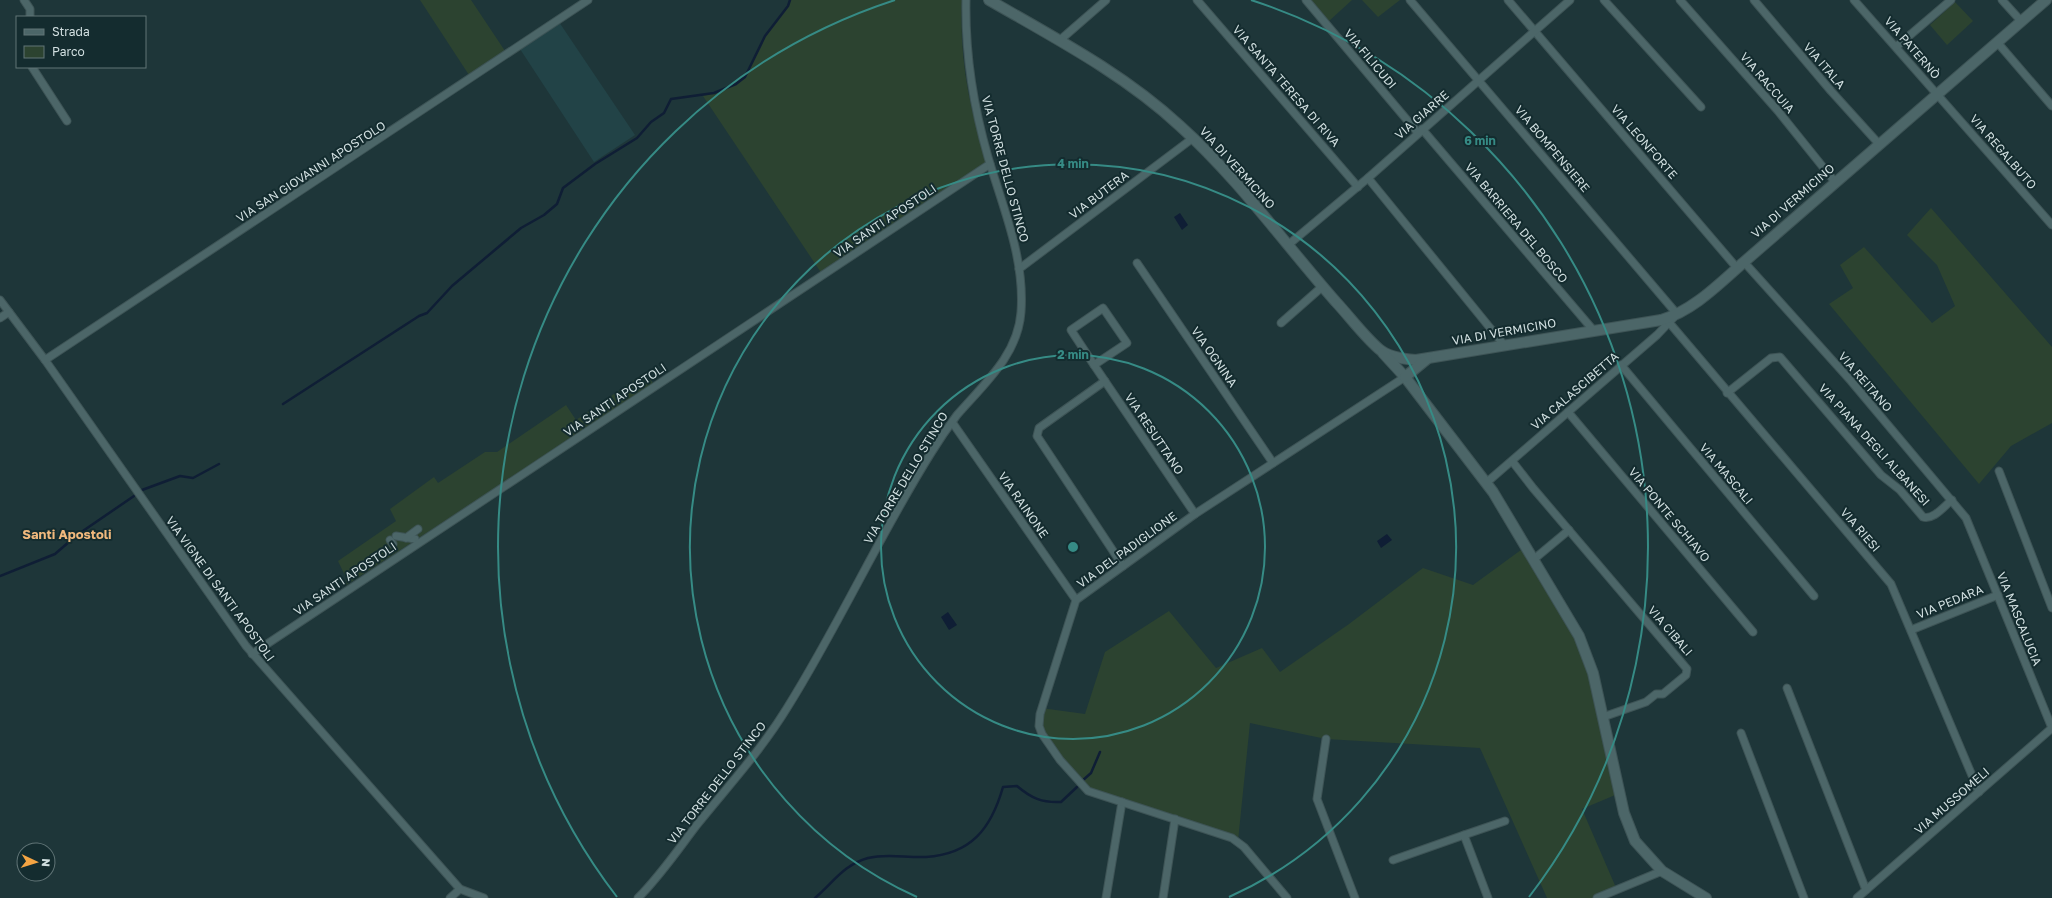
<svg xmlns="http://www.w3.org/2000/svg" width="2052" height="898" viewBox="0 0 2052 898" font-family="'Golos Text',sans-serif">
	<rect width="100%" height="100%" fill="#1e3639"/>
	<path fill="#224347" d="M559,22L635,135L594,162L520,49Z"/>
	<g fill="#2c4330">
		<path d="M420,0H471L505,51L469,75Z"/>
		<path d="M790,0H962C959,57 969,110 988,164L822,274L703,96C751,83 743,77 764,38C770,27 780,16 788,6Z"/>
		<path d="M1311,0H1352L1329,21Z"/>
		<path d="M1362,0H1400L1378,17Z"/>
		<path d="M1955,2L1973,21L1947,45L1930,25Z"/>
		<path d="M1931,208L2052,347V423L2011,446L1979,484L1829,304L1853,288L1840,265L1864,247L1932,323L1955,306L1937,265L1907,235Z"/>
		<path d="M646,372L654,385L345,586L346,578L338,561L396,521L390,509L434,477L438,483L485,452H497L566,405L576,420Z"/>
		<path d="M1525,547L1582,642L1620,793L1582,809L1617,890L1597,898H1547L1480,748L1326,739L1250,723L1238,841L1088,791L1041,732V708L1085,714L1105,652L1169,611L1216,668L1262,648L1280,672L1349,624L1423,568L1473,585Z"/>
	</g>
	<g fill="#0f1e35">
		<path d="M1180,213L1188,225L1182,230L1174,217Z"/>
		<path d="M1387,534L1392,540L1381,548L1377,541Z"/>
		<path d="M948,612L957,625L949,630L941,617Z"/>
	</g>
	<g fill="none" stroke-linecap="round" stroke-linejoin="round">
		<g stroke="#0f1e35" stroke-width="2.5">
			<path d="M283,404L419,316L427,313L452,286L521,228L544,215L557,204L563,188L595,164L637,138L651,122L664,113L671,99L714,93L736,84L745,77L765,36L788,6L790,0"/>
			<path d="M142,490L180,476L193,478L219,464"/>
			<path d="M0,576L55,554L77,535L134,496"/>
			<path d="M1082,781L1091,773L1100,752"/>
			<path d="M815,898C833,883 843,865 868,858C887,853 906,858 926,857C971,854 991,829 1003,787L1017,786C1031,798 1042,803 1061,802L1077,787"/>
		</g>
		<g stroke="#3e5456" stroke-width="9">
			<g id="street">
				<path d="M24,0L30,9V17"/>
				<path d="M1197,0L1358,187"/>
				<path d="M1306,0L1418,133"/>
				<path d="M1410,0L1677,314L1657,335L1486,483"/>
				<path d="M1508,0L1737,268"/>
				<path d="M1604,0L1701,107"/>
				<path d="M1680,0L1778,111L1835,182"/>
				<path d="M1754,0L1831,91L1879,144"/>
				<path d="M1854,0L2052,225"/>
				<path d="M2002,0L2021,21"/>
				<path d="M1059,41L1106,0"/>
				<path d="M1997,42L2052,106"/>
				<path d="M1896,47L1951,0"/>
				<path d="M32,67L67,121"/>
				<path d="M1422,129L1594,331"/>
				<path d="M1368,178L1504,345"/>
				<path d="M1288,245L1368,178L1570,0"/>
				<path d="M1744,262L1851,381L1966,518L2052,728"/>
				<path d="M1137,263L1273,463"/>
				<path d="M1019,269L1193,138"/>
				<path d="M0,300L45,360L246,646L460,889L484,898"/>
				<path d="M1103,308L1127,343L1094,365L1071,330Z"/>
				<path d="M0,318L9,312"/>
				<path d="M1667,320L1891,584L1979,792"/>
				<path d="M1281,323L1323,286"/>
				<path d="M45,360L588,0"/>
				<path d="M1094,365L1195,514"/>
				<path d="M1621,365L1814,596"/>
				<path d="M1105,381L1039,428L1037,436L1123,566"/>
				<path d="M1727,393L1771,358L1780,357L1881,475L1900,490L1923,517C1934,520 1944,506 1952,500"/>
				<path d="M1568,412L1753,632"/>
				<path d="M952,422L1076,600"/>
				<path d="M1512,461L1533,488L1687,669L1686,675L1663,694H1656L1646,702L1603,717"/>
				<path d="M1999,471L2052,608"/>
				<path d="M396,536L415,539"/>
				<path d="M406,538L418,529"/>
				<path d="M390,540L393,544"/>
				<path d="M1533,560L1569,530"/>
				<path d="M1911,630L1998,595"/>
				<path d="M252,654L990,164"/>
				<path d="M1787,688L1866,890"/>
				<path d="M1741,733L1804,898"/>
				<path d="M1326,739L1317,799L1355,898"/>
				<path d="M1464,835L1505,821"/>
				<path d="M1393,860L1464,835L1488,898"/>
				<path d="M450,898L460,889"/>
				<path d="M638,898C660,876 677,851 696,826C728,786 760,752 787,708C839,625 879,536 931,453C939,440 948,427 957,415C984,384 1018,355 1021,312C1025,258 1003,208 988,157C973,105 965,54 966,0"/>
				<path d="M1106,898L1122,802"/>
				<path d="M1163,898L1175,819"/>
				<path d="M1287,898L1244,847L1232,838L1088,791L1060,760L1042,734L1039,726L1040,714L1076,600L1195,514L1405,377"/>
				<path d="M1597,898L1662,871"/>
				<path d="M1857,898L2052,728"/>
			</g>
		</g>
		<g stroke="#3e5456" stroke-width="12">
			<g id="secondary">
				<path d="M989,0C1055,38 1124,74 1180,126C1238,178 1284,243 1336,302C1350,317 1363,335 1379,349C1388,357 1403,359 1416,360L1661,320C1693,311 1720,283 1744,262L2046,0"/>
				<path d="M1383,353L1405,377L1493,492L1579,636L1593,673L1624,813L1635,841L1662,871L1706,898"/>
				<path d="M1405,377L1427,359"/>
			</g>
		</g>
		<use href="#street" stroke="#4c6668" stroke-width="7"/>
		<use href="#secondary" stroke="#4c6668" stroke-width="10"/>
	</g>
	<g fill="none" stroke="#368b85" stroke-width="2">
		<circle cx="1073" cy="547" r="192"/>
		<path d="M917 897A383 383 0 1 1 1229 897"/>
		<path d="M617 897A575 575 0 0 1 895 0M1251 0A575 575 0 0 1 1529 897"/>
	</g>
	<g text-anchor="middle" stroke-width="4" stroke-linejoin="round" paint-order="stroke">
		<g font-size="12" fill="#d1dfe0" stroke="#142c2f">
			<text transform="translate(1912 48) rotate(49)" y="4">VIA PATERNÒ</text>
			<text transform="translate(1370 59) rotate(50)" y="4">VIA FILICUDI</text>
			<text transform="translate(1824 66) rotate(49)" y="4">VIA ITALA</text>
			<text transform="translate(1767 83) rotate(49)" y="4">VIA RACCUIA</text>
			<text transform="translate(1286 86) rotate(49)" y="4">VIA SANTA TERESA DI RIVA</text>
			<text transform="translate(1422 115) rotate(-41)" y="4">VIA GIARRE</text>
			<text transform="translate(1644 142) rotate(49)" y="4">VIA LEONFORTE</text>
			<text transform="translate(1552 149) rotate(50)" y="4">VIA BOMPENSIERE</text>
			<text transform="translate(2003 152) rotate(49)" y="4">VIA REGALBUTO</text>
			<text transform="translate(1237 168) rotate(48)" y="4">VIA DI VERMICINO</text>
			<text transform="translate(1005 169) rotate(75)" y="4">VIA TORRE DELLO STINCO</text>
			<text transform="translate(311 172) rotate(-33)" y="4">VIA SAN GIOVANNI APOSTOLO</text>
			<text transform="translate(1099 195) rotate(-37)" y="4">VIA BUTERA</text>
			<text transform="translate(1793 201) rotate(-41)" y="4">VIA DI VERMICINO</text>
			<text transform="translate(885 221) rotate(-34)" y="4">VIA SANTI APOSTOLI</text>
			<text transform="translate(1516 223) rotate(50)" y="4">VIA BARRIERA DEL BOSCO</text>
			<text transform="translate(1504 332) rotate(-10)" y="4">VIA DI VERMICINO</text>
			<text transform="translate(1214 357) rotate(55)" y="4">VIA OGNINA</text>
			<text transform="translate(1865 382) rotate(49)" y="4">VIA REITANO</text>
			<text transform="translate(1575 391) rotate(-41)" y="4">VIA CALASCIBETTA</text>
			<text transform="translate(615 400) rotate(-34)" y="4">VIA SANTI APOSTOLI</text>
			<text transform="translate(1154 434) rotate(56)" y="4">VIA RESUTTANO</text>
			<text transform="translate(1874 445) rotate(48)" y="4">VIA PIANA DEGLI ALBANESI</text>
			<text transform="translate(1726 474) rotate(50)" y="4">VIA MASCALI</text>
			<text transform="translate(906 478) rotate(-59)" y="4">VIA TORRE DELLO STINCO</text>
			<text transform="translate(1023 505) rotate(55)" y="4">VIA RAINONE</text>
			<text transform="translate(1669 515) rotate(50)" y="4">VIA PONTE SCHIAVO</text>
			<text transform="translate(1860 530) rotate(49)" y="4">VIA RIESI</text>
			<text transform="translate(1127 550) rotate(-36)" y="4">VIA DEL PADIGLIONE</text>
			<text transform="translate(345 579) rotate(-34)" y="4">VIA SANTI APOSTOLI</text>
			<text transform="translate(220 589) rotate(54)" y="4">VIA VIGNE DI SANTI APOSTOLI</text>
			<text transform="translate(1950 602) rotate(-22)" y="4">VIA PEDARA</text>
			<text transform="translate(2019 619) rotate(68)" y="4">VIA MASCALUCIA</text>
			<text transform="translate(1670 631) rotate(49)" y="4">VIA CIBALI</text>
			<text transform="translate(717 783) rotate(-52)" y="4">VIA TORRE DELLO STINCO</text>
			<text transform="translate(1952 801) rotate(-41)" y="4">VIA MUSSOMELI</text>
		</g>
		<g font-size="13" font-weight="bold" fill="#f1b97d" stroke="#142c2f">
			<text x="67" y="539">Santi Apostoli</text>
		</g>
	</g>
	<circle cx="1073" cy="547" r="6" fill="#368b85" stroke="#142c2f" stroke-width="2"/>
	<g font-size="12" text-anchor="middle" font-weight="bold" fill="#368b85" stroke="#142c2f" stroke-width="4" stroke-linejoin="round" paint-order="stroke">
		<text x="1480" y="145">6 min</text>
		<text x="1073" y="168">4 min</text>
		<text x="1073" y="359">2 min</text>
	</g>
	<rect x="16" y="16" width="130" height="52" fill="#142c2f" stroke="#607476"/>
	<rect x="24" y="29" width="20" height="6" fill="#4c6668" stroke="#607476"/>
	<text x="52" y="36" font-size="12" fill="#d1dfe0">Strada</text>
	<rect x="24" y="46" width="20" height="12" fill="#2c4330" stroke="#607476"/>
	<text x="52" y="56" font-size="12" fill="#d1dfe0">Parco</text>
	<g transform="translate(36 862) rotate(94)"><circle r="19" fill="#142c2f" stroke="#607476"/>
	<path d="M0-3L7 15L0 10L-7 15Z" fill="#f4a443"/>
	<text y="-6" font-size="11" font-weight="bold" text-anchor="middle" fill="#d1dfe0">N</text>
	</g>
</svg>
